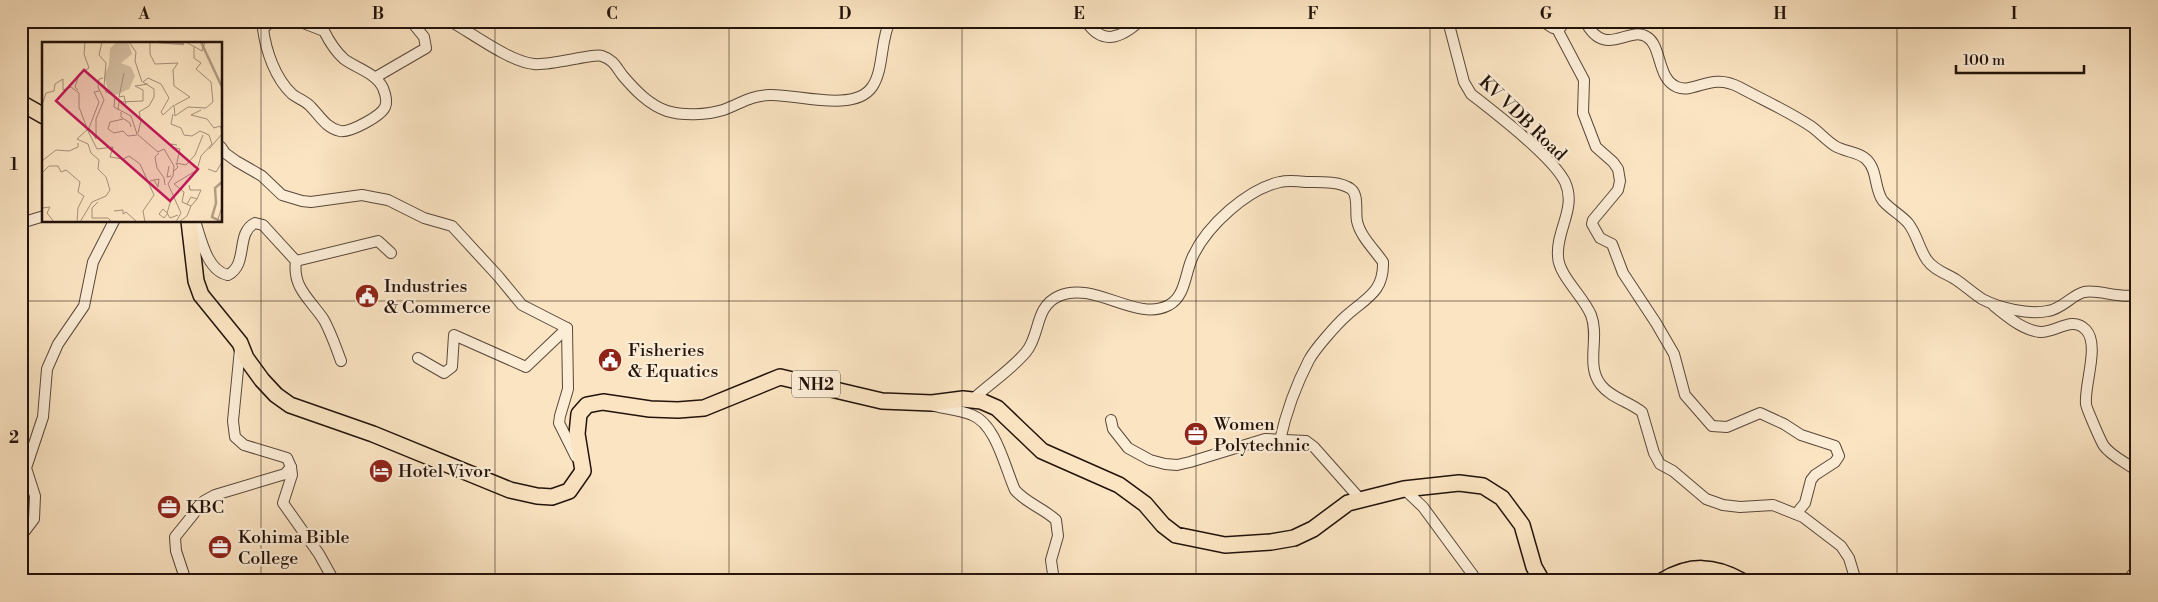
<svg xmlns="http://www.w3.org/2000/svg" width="2158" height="602" viewBox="0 0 2158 602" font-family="'Libre Bodoni',serif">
	<rect width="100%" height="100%" fill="#fbe4c2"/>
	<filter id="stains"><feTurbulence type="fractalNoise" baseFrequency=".004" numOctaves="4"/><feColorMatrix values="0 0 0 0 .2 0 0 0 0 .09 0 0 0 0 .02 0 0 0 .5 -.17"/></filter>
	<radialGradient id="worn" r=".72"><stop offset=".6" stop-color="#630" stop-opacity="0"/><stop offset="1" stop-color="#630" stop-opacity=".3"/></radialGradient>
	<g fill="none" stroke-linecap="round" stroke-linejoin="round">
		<g stroke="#594739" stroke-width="12">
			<g id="minor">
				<path d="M271,21L263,29C266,51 275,78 292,94C298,99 306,101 311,107C320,116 326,128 340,131C350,133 381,116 385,107C388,101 385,93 383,88C376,73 356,68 344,59C335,51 329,41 324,31L298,21"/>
				<path d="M450,21C472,33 510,62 534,64C551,66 593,53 602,56C614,60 616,67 623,76C635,90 649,105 667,111C683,116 707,115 723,110C742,103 749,96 770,95C797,94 854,113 872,87C884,70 880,41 890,21"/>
				<path d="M1086,21C1102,46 1121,38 1140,21"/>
				<path d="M1448,21L1464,82L1471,94C1494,112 1553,157 1565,182C1577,208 1556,230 1558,256C1558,275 1584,297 1591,315C1600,338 1585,365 1601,385C1611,398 1630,402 1642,412L1654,453L1660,464L1673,471L1706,499L1723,505L1740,507L1773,505L1803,517L1841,546L1849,558L1856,581"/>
				<path d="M1542,21L1553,28L1561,27L1564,21"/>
				<path d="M1585,21C1605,60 1628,25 1647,37C1662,46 1657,79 1677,87C1695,94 1711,72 1739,87C1763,100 1790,112 1812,127C1820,133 1827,141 1835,146C1845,152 1859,152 1866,159C1878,170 1874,189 1883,201C1891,210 1901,215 1908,223C1917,234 1919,249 1927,260C1934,270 1945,273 1955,279C1964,285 1973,293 1982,299C1999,308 2029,315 2048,311C2062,309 2072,295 2084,292C2099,289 2119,299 2137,295"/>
				<path d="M1556,27L1584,80L1583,113L1596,147L1613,162L1618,169L1620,181L1618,190L1593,220L1592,224L1600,238L1612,244L1623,273L1656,323L1674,354L1685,395L1712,426L1727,427L1760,413L1784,424L1801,435L1835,446L1839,456L1835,462L1815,475L1811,480L1805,503L1796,514"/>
				<path d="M376,77L426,48L424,37L411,21"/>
				<path d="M221,147L225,153L236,161L262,176L282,195L302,201L311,202L362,195L372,197L388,200L424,218L452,226L498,276L522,305L567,328L568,389L560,416L559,423L576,457"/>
				<path d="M195,221C201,239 207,271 228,275C249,264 235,233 255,223L263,225L296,261C292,288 311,300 324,320C331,333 336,347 341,361"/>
				<path d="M21,223L44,216"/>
				<path d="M296,261L378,241L391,253"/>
				<path d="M1994,306C2007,316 2022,330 2040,332C2056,333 2072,315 2086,330C2100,345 2084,385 2086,404C2086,407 2101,442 2104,446C2111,456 2127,463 2137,471"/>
				<path d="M418,358L444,373L452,367L454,335L526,367L567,328"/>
				<path d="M972,400C988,385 1012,369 1026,352C1041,334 1034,307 1059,296C1094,280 1137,323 1169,305C1186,296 1185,272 1193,256C1207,226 1247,189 1280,182C1288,180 1297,181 1306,182C1319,182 1340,181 1351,189C1359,195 1355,212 1357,221C1360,236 1374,249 1383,262C1384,292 1366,298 1346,316C1336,325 1315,349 1309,360C1296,385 1286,413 1280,440"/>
				<path d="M934,406C946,409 960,410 972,415C996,424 1005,468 1015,490C1026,503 1043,508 1056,520L1058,536L1051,560L1054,581"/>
				<path d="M1111,420L1113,429L1128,448L1150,460L1165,464L1177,465L1190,462L1265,439L1306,441L1314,447L1361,500"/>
				<path d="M291,467L292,475L283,503L319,554L334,581"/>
				<path d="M1404,489L1423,507L1473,575L1474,581"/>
				<path d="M21,536L34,519L35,496L26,468L43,417L47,369L58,344L84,306L93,262L114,221"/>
				<path d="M186,581L176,551L175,537L204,501L215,495L285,474L291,467L287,458L244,445L235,437L233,421L240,349"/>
				<path d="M2127,581L2137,569"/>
			</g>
		</g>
		<g stroke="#23130b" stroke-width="18">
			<g id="highway">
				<path d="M21,103L44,116"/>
				<path d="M189,221L196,281L201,295L240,343L246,358L262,380L276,395L290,405L373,434L510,490L537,496L552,497L569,491L583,471L577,434L579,414L587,405L603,402L650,409L678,410L704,408L780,377L882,401L932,403L963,399L981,401L997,408L1042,451L1119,485L1145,504L1163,525L1176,535L1225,545L1271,542L1294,538L1313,529L1348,503L1404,489L1459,483L1483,486L1502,498L1522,525L1534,567L1542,581"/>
				<path d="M1662,581C1690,564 1714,565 1742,581"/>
			</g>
		</g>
		<use href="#minor" stroke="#fcedd7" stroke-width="10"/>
		<use href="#highway" stroke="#fbe4c2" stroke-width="15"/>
	</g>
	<path fill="none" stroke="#23130b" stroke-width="1" stroke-opacity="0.55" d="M261,21V581M495,21V581M729,21V581M962,21V581M1196,21V581M1430,21V581M1663,21V581M1897,21V581M21,301H2137"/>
	<defs>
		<g id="civic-disc" transform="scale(1.25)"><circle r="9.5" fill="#8f2418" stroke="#fcedd7"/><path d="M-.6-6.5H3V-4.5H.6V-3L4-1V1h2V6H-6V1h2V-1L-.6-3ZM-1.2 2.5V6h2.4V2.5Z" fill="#fff"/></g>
		<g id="office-disc" transform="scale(1.25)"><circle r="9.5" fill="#8f2418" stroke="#fcedd7"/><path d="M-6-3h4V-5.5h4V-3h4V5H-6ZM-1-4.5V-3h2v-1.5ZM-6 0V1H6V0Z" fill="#fff"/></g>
		<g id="hotel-disc" transform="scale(1.25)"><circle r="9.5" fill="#8f2418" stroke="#fcedd7"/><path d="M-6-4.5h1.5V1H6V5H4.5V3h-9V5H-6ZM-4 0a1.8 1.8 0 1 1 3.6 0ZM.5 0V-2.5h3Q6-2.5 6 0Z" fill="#fff"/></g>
	</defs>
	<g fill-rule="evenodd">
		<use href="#civic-disc" x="367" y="296"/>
		<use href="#civic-disc" x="610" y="360"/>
		<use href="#office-disc" x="1196" y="434"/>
		<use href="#hotel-disc" x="381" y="471"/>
		<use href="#office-disc" x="169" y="507"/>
		<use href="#office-disc" x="220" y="547"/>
	</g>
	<g text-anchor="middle" stroke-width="4.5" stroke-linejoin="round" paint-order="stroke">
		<rect fill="#fcedd7" stroke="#645448" stroke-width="1" x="792" y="370.5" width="48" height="27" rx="4"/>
		<g font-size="16" font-weight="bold" fill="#23130b">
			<text x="816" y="390">NH2</text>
		</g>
		<g font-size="18" fill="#23130b" stroke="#fcedd7">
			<text transform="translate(1523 118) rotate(44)" y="6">KV VDB Road</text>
		</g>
		<g font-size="18" fill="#23130b" stroke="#fcedd7" text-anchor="start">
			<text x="384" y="292">Industries<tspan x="384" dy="21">&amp; Commerce</tspan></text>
			<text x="628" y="356">Fisheries<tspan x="628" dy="21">&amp; Equatics</tspan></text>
			<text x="1214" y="430">Women<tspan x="1214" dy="21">Polytechnic</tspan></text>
			<text x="398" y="477">Hotel Vivor</text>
			<text x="186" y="513">KBC</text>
			<text x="238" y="543">Kohima Bible<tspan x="238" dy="21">College</tspan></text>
		</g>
	</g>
	<g transform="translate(42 42)">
		<rect width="180" height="180" fill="#fbe4c2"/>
		<path d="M74,0H86L90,12L79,21L89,25L93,34L87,47L74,53L67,51L62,34L67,23L68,7Z" fill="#d6c0a3"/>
		<path fill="none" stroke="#b29d84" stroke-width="2.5" d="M116,0L142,2M159,0L180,45M180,140L173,146L174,161L170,175L180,180"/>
		<path fill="none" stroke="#a59079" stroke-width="1" d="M60,0L57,13L64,21L62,44L64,50L73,54L72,65L89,74L95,92L116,110L122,107L132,124L131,134L126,142L139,171L134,180M87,0L94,10L93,19L100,40M108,0V12L113,22L136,21L131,28L132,44L148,55L133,63M144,0L160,9L163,0M82,31L77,55L82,54L84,62M36,48L33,45L37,32L47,26L42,12L43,0M0,63L4,51L12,49L13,42L21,37V48L29,45L37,51V65L45,86M76,68L77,60L101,59V48L93,44L106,42M159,68L149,73L165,77L172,86L178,84L180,88M79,70V75L88,81L89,85M131,72L129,82L139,86L142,93L150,94L158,89L167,93L170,102L159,114L155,128L132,142L142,150L140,160L149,164L145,174L137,180M81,77L68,80L66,87L72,91L81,89L86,94L95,93M47,86L57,60L52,50L57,49M45,87L55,107L71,105L68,115L81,117L87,114L98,122L112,153L101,169L103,180M96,91L99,79L97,70L107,64L112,55V47L101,40L106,36L119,42L127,56L119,70L121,73L132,63L133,74L146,65L164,66L171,60L169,40L154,27L159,21L152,16V5M54,97V77L62,58L56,45L57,37L61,36M167,107L180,92M117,111L113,115L115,126L122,136L123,143M0,119L14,108L27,109L36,105V101M135,120L138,107L130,105L129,102L135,103M127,124L125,135L129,134M166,127L174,130L180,120M132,129L136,125L134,121L144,123L153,113L161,93M0,131L7,124H16L19,130L24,128L38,140L36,150L42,154L36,166L35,180M108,139L112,138L116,145L117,137L112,138M147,143L148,148H159L155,157M130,155L125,171L128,176L136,173M56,160L50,166V176H66L70,180M145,162L149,155L155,157L149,164M0,166L8,165L5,171L12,180M72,169L81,168V172L84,170L95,180M125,171L121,167L117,172L122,176L126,171M38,180L50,160L64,154L68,148L64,135L56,127L57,118L49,111L46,102L35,97L47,86L54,97M175,180L180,165"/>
		<path fill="#c2185b" fill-opacity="0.15" stroke="#c2185b" stroke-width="2.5" d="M42,28L156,127L128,159L14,59Z"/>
		<rect width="180" height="180" fill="none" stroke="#23130b" stroke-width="2.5"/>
	</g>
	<rect width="2158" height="602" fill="none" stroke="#fbe4c2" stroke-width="55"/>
	<path d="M1956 65v8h128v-8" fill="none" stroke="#23130b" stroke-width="2.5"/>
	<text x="1963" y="65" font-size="15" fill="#23130b" stroke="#fcedd7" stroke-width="4" paint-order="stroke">100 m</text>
	<rect x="28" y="28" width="2102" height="546" fill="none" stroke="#23130b" stroke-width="2"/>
	<g font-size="16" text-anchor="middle" font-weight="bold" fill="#23130b">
		<text x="144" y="19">A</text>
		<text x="378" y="19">B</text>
		<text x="612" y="19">C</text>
		<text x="845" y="19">D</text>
		<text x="1079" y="19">E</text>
		<text x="1313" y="19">F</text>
		<text x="1546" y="19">G</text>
		<text x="1780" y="19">H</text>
		<text x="2014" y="19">I</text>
		<text x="14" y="170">1</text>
		<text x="14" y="443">2</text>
	</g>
	<rect width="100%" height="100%" filter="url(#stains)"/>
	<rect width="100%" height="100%" fill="url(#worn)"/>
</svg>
